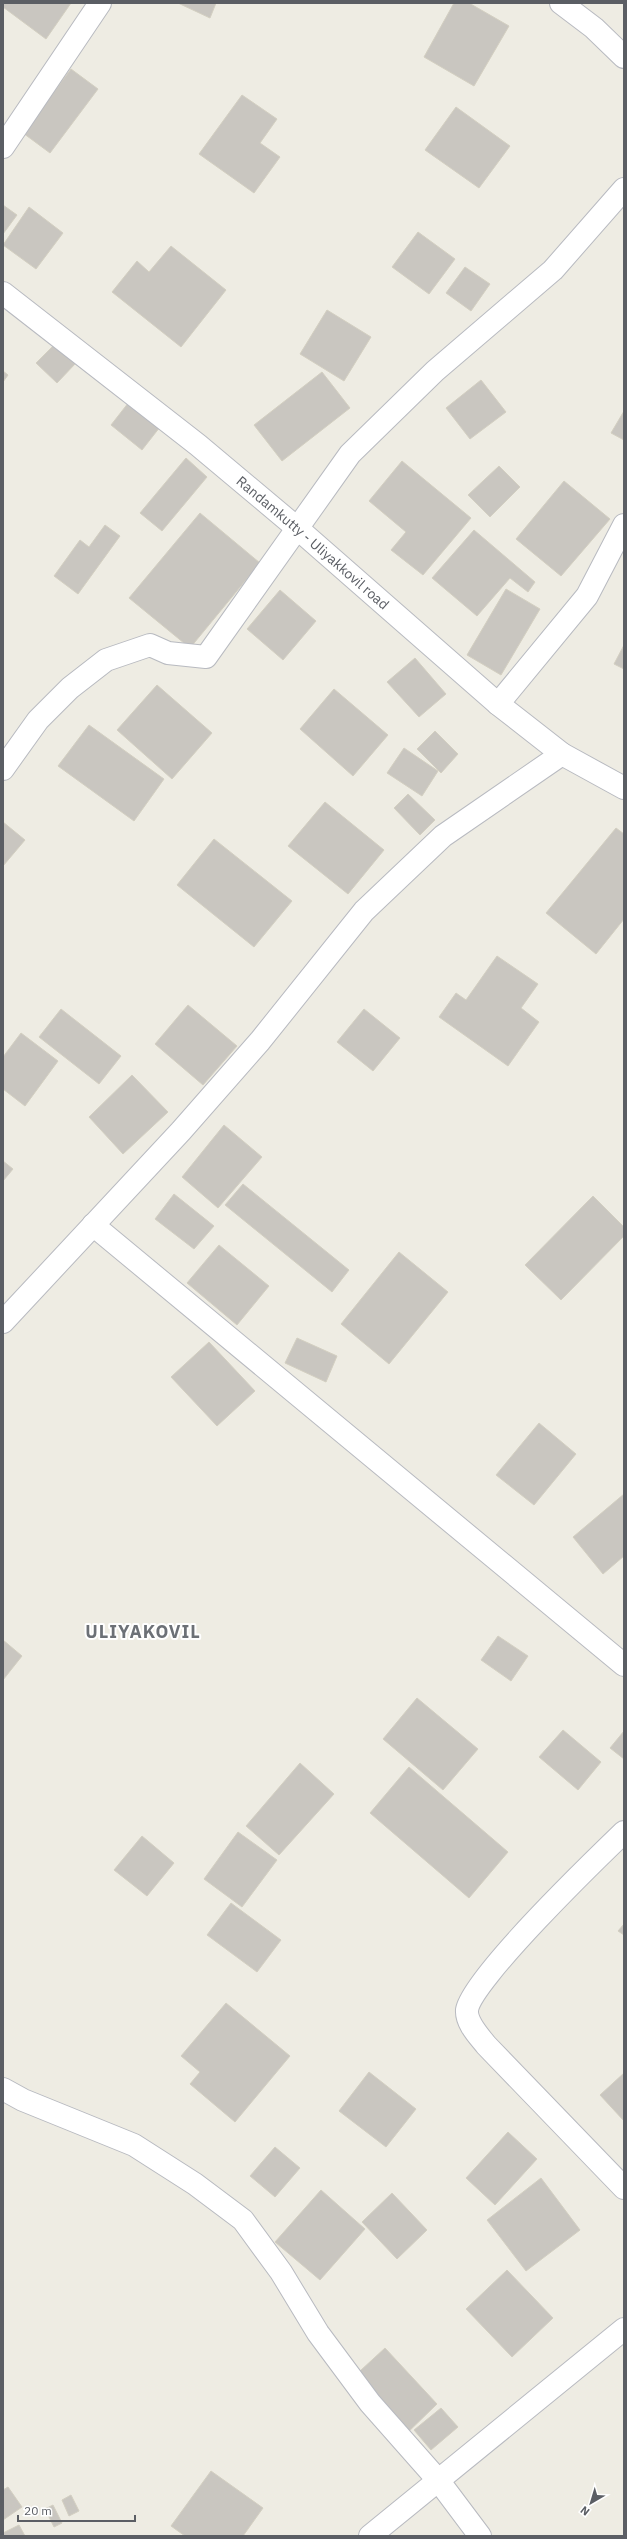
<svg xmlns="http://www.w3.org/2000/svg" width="627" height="2539" viewBox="0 0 627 2539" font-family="'IBM Plex Sans',sans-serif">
	<rect width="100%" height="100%" fill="#eeece3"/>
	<g fill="#c9c6c0" stroke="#d3cfc1">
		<path d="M3,3H71L46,39L3,7Z"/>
		<path d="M178,3H216L210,18Z"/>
		<path d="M454,3H469L509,26L474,86L424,57Z"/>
		<path d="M71,69L98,89L50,153L23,133Z"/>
		<path d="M242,95L277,119L260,143L280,157L254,193L199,154Z"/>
		<path d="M456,107L510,146L479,188L425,150Z"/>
		<path d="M3,205L17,215L3,234Z"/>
		<path d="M29,207L63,233L36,269L3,245Z"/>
		<path d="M418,232L455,259L429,294L392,267Z"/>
		<path d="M171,246L226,290L181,347L112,292L137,261L149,272Z"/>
		<path d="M465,267L490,284L471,311L446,293Z"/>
		<path d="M327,310L371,337L344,381L300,354Z"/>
		<path d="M54,345L75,364L57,383L36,363Z"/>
		<path d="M3,371L8,375L3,382Z"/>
		<path d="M322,372L350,408L282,461L254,425Z"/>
		<path d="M481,380L506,412L470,439L446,408Z"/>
		<path d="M129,402L160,427L142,450L111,425Z"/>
		<path d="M624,411V440L611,433Z"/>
		<path d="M186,458L207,477L162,531L140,513Z"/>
		<path d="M402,461L471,518L423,575L391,550L406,532L369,501Z"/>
		<path d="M499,466L520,487L490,517L468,495Z"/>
		<path d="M564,481L610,519L561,576L516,539Z"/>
		<path d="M200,513L260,563L190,648L129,598Z"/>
		<path d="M105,525L120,536L78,594L54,576L80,540L89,547Z"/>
		<path d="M474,530L535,582L528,592L510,578L477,616L432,578Z"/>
		<path d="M506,589L540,609L501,675L467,655Z"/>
		<path d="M280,590L316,621L283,660L247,629Z"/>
		<path d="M624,645V669L614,664Z"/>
		<path d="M415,658L446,694L419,717L387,682Z"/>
		<path d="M157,685L212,733L172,779L117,730Z"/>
		<path d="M334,689L388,735L353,776L300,729Z"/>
		<path d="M89,725L164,779L134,821L58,766Z"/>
		<path d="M435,731L458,754L441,773L417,749Z"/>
		<path d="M404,748L438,771L422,796L387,773Z"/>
		<path d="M408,794L435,820L420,835L394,808Z"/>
		<path d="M325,802L384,850L348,894L288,846Z"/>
		<path d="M3,822L25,840L3,866Z"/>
		<path d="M616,828L624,834V919L596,954L546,913Z"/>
		<path d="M214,839L292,901L254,947L177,885Z"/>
		<path d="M497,956L538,984L521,1008L539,1022L508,1066L439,1017L456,993L466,1000Z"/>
		<path d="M188,1005L237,1046L203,1085L155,1044Z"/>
		<path d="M61,1009L121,1056L99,1084L39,1037Z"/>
		<path d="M364,1009L400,1038L373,1071L337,1042Z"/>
		<path d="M21,1033L58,1061L25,1106L3,1089V1057Z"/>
		<path d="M132,1075L168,1112L123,1154L89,1117Z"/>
		<path d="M224,1125L262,1157L218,1208L182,1177Z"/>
		<path d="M3,1161L13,1169L3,1181Z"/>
		<path d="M243,1184L349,1270L332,1292L225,1205Z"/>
		<path d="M174,1194L214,1226L194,1249L155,1219Z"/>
		<path d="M593,1196L624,1227V1236L561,1300L525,1265Z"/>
		<path d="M219,1245L269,1286L237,1325L187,1283Z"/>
		<path d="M399,1252L448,1292L389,1364L341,1324Z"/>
		<path d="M297,1338L337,1356L326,1382L285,1363Z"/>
		<path d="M209,1342L255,1391L217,1426L171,1377Z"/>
		<path d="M539,1423L576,1454L534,1505L496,1475Z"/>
		<path d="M624,1494V1556L603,1574L573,1537Z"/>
		<path d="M498,1636L528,1656L511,1681L481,1660Z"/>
		<path d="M3,1640L22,1656L3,1680Z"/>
		<path d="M417,1698L478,1749L443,1790L383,1739Z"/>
		<path d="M563,1730L601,1762L578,1790L539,1757Z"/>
		<path d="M624,1731V1759L610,1748Z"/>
		<path d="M300,1763L334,1794L279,1855L246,1826Z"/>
		<path d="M409,1767L508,1852L469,1898L370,1813Z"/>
		<path d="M238,1832L277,1860L242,1907L204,1879Z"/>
		<path d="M142,1836L174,1863L147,1896L114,1870Z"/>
		<path d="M231,1903L281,1940L257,1972L207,1935Z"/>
		<path d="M624,1924V1935L618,1931Z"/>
		<path d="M226,2003L290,2056L235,2122L190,2084L200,2072L181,2056Z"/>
		<path d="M369,2072L416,2109L386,2147L339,2111Z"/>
		<path d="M624,2073V2121L600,2095Z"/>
		<path d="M508,2132L537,2159L495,2205L466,2178Z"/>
		<path d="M275,2147L300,2168L275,2197L250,2176Z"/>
		<path d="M541,2178L580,2230L526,2271L487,2220Z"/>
		<path d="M321,2190L365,2229L320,2280L275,2242Z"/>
		<path d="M392,2193L427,2230L397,2259L362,2222Z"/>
		<path d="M507,2270L553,2318L512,2357L466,2309Z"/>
		<path d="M385,2348L437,2404L401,2439L348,2382Z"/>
		<path d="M441,2408L458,2427L431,2450L414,2430Z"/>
		<path d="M211,2471L263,2508L243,2536H185L171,2526Z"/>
		<path d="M8,2487L22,2507L3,2520V2490Z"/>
		<path d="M71,2495L79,2511L69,2516L62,2500Z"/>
		<path d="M53,2505L62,2523L54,2527L45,2509Z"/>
		<path d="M19,2525L25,2536H3V2533Z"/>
	</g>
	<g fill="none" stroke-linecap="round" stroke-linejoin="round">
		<g stroke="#b8bac0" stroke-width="24">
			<g id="minor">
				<path d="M561,3L594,28L624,57"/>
				<path d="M3,147L100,3"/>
				<path id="s1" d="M3,293L198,445L297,528L498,704L562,754L624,788"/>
				<path d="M498,704L587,596L624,525"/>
				<path d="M3,769L38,720L70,688L106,660L150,645L168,653L206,657L350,454L435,371L553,270L624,189"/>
				<path d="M93,1225L624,1665"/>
				<path d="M3,1322L181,1131L260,1041L364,911L443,836L562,754"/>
				<path d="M624,1832C597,1858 471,1980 467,2010C466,2023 479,2036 486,2045L624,2188"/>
				<path d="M3,2089L23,2100L134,2145L195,2184L243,2220L281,2272L318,2333L370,2403L438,2480L480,2536"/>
				<path d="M370,2536L624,2329"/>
			</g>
		</g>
		<use href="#minor" stroke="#fff" stroke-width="22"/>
	</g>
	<g text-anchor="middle" stroke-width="4" stroke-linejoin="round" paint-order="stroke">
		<g font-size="14" fill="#5b5e64" stroke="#fff">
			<text dy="5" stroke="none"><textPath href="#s1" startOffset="398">Randamkutty - Uliyakkovil road</textPath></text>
		</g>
		<g font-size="18" font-weight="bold" letter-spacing="1" fill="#6c7076" stroke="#fff">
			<text x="143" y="1638">ULIYAKOVIL</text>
		</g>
	</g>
	<rect width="627" height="2539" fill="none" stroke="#5b5e64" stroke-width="8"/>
	<g transform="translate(591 2503) rotate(218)" stroke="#ffffff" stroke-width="3" paint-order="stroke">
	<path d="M0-3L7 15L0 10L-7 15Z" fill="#5b5e64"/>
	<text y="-6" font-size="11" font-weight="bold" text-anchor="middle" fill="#5b5e64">N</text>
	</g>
	<path d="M18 2515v6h117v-6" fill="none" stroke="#5b5e64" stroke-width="2"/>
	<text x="24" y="2515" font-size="12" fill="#5b5e64" stroke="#ffffff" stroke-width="3" paint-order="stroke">20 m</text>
</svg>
